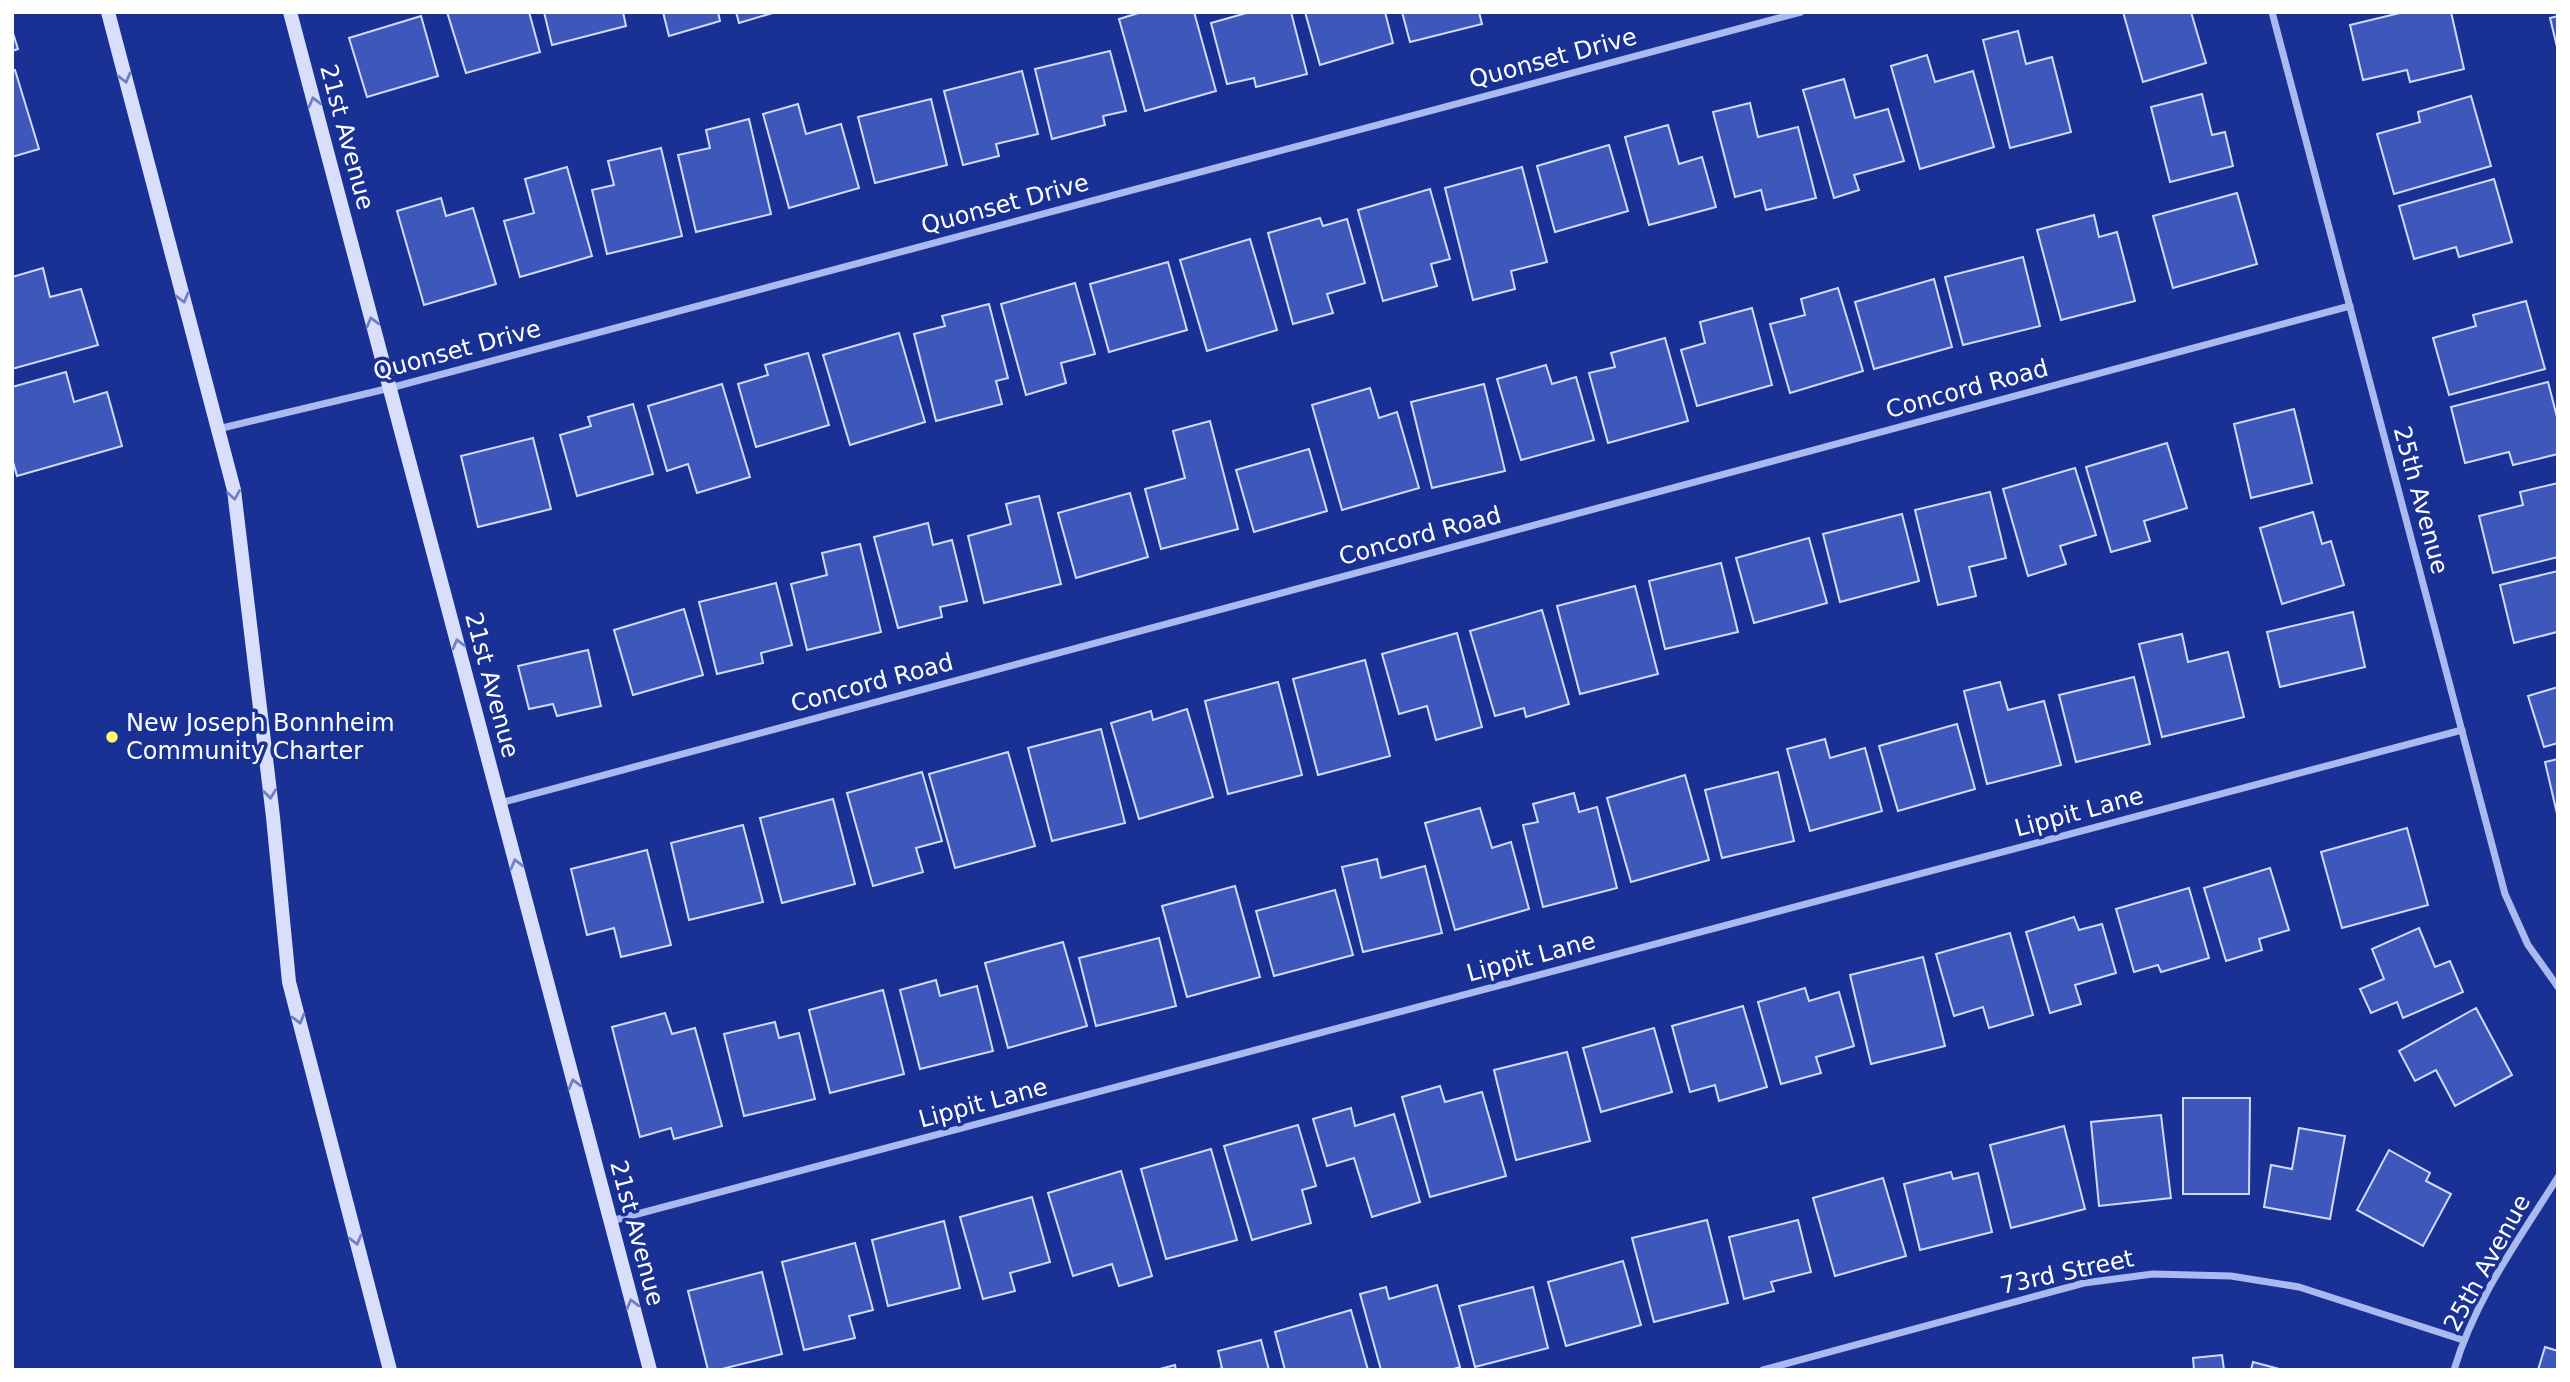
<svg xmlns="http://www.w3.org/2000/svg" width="2570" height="1382" viewBox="0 0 2570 1382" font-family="'DejaVu Sans',sans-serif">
	<rect width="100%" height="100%" fill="#193195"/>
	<g fill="#3d57bb" stroke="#d1dafb" stroke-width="2">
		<path d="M447,12H529L540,52L466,73Z"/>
		<path d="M544,12H623L626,26L552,45Z"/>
		<path d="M663,12H718L720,21L669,36Z"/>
		<path d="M736,12H776L739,23Z"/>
		<path d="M1142,12H1194L1216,91L1145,111L1119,19Z"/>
		<path d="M1291,12L1307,74L1256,87L1254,78L1227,84L1211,23L1250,12Z"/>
		<path d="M1305,12H1385L1393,43L1320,65Z"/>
		<path d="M1402,12H1479L1482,24L1410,42Z"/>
		<path d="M2123,12H2191L2206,63L2143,82Z"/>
		<path d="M2404,12H2451L2464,69L2410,82L2407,70L2363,80L2350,25Z"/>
		<path d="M421,16L438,76L367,97L349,38Z"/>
		<path d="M2558,16V51L2550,18Z"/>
		<path d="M12,30L18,49L12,51Z"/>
		<path d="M2018,31L2026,64L2052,57L2071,132L2010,148L1983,40Z"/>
		<path d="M1110,51L1126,111L1103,116L1105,125L1052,139L1035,69Z"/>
		<path d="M1927,55L1935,82L1973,71L1994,147L1920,169L1891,66Z"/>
		<path d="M15,70L39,149L12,157V71Z"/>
		<path d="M1022,71L1038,134L996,144L999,156L963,165L944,91Z"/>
		<path d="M1844,79L1855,118L1888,109L1904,161L1854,175L1859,190L1834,198L1803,90Z"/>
		<path d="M2202,94L2212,135L2225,132L2233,166L2170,182L2151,107Z"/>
		<path d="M2471,96L2491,166L2394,194L2377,134L2420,122L2418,112Z"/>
		<path d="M931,99L947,165L875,183L858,117Z"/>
		<path d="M1750,103L1758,137L1798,127L1816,198L1766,210L1761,190L1735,197L1713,112Z"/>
		<path d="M798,104L806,134L841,124L859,188L789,208L763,114Z"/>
		<path d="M749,119L771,214L696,232L678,155L710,148L706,130Z"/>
		<path d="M1668,125L1679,164L1702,157L1716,207L1649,225L1625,137Z"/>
		<path d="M1609,145L1628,211L1555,232L1537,166Z"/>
		<path d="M661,148L682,236L607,254L592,190L614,185L608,161Z"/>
		<path d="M567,167L592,256L520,277L504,221L534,213L525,179Z"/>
		<path d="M1522,167L1547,262L1511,271L1515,289L1473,300L1445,188Z"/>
		<path d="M2494,179L2512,242L2459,257L2456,247L2414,259L2399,206Z"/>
		<path d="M1430,189L1450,259L1431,264L1437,286L1383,301L1358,210Z"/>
		<path d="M2237,193L2257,264L2173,288L2153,216Z"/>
		<path d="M441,198L446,216L473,208L496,284L424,305L397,211Z"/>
		<path d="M2094,215L2099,237L2117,232L2135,301L2061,320L2037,230Z"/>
		<path d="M1320,218L1323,226L1347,219L1365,283L1327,294L1333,313L1293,324L1268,233Z"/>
		<path d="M1250,239L1277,330L1207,351L1180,260Z"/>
		<path d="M2023,257L2040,326L1963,345L1945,277Z"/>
		<path d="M1168,262L1187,330L1109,352L1090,284Z"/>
		<path d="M43,268L50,297L81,289L98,345L12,369V277Z"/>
		<path d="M1934,279L1952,347L1874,369L1855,302Z"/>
		<path d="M1075,283L1095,354L1061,363L1066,383L1026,395L1001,304Z"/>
		<path d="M1838,288L1863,371L1790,393L1770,324L1805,315L1801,299Z"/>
		<path d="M2526,301L2545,369L2449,395L2433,338L2476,326L2473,315Z"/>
		<path d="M989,304L1008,378L996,381L1002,404L936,421L914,334L945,326L942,316Z"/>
		<path d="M1752,308L1772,385L1697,406L1681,350L1705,343L1700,322Z"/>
		<path d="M899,333L925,422L850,445L823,355Z"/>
		<path d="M1665,338L1688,421L1608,443L1589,373L1615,367L1611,353Z"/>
		<path d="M808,353L829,425L756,447L738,384L768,375L765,365Z"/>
		<path d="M1546,365L1552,384L1576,377L1594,440L1521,460L1497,379Z"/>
		<path d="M66,372L74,402L107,392L122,446L17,476L12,458V387Z"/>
		<path d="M2548,382L2558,421V454L2513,465L2509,452L2465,463L2451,407Z"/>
		<path d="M722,384L750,477L697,493L688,464L667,471L648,406Z"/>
		<path d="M1484,384L1505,471L1432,488L1411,402Z"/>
		<path d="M1370,388L1379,418L1397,412L1419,488L1342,510L1312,405Z"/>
		<path d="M633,404L653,474L577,496L560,435L591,426L588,417Z"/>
		<path d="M2294,409L2312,483L2251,498L2234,424Z"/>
		<path d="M1210,421L1238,529L1161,549L1145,489L1185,478L1173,431Z"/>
		<path d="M533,438L551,509L478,527L461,456Z"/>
		<path d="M2167,443L2187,508L2144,521L2150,541L2111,552L2086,467Z"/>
		<path d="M1309,449L1327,511L1254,532L1236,470Z"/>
		<path d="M2075,468L2096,535L2060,546L2066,564L2028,576L2003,489Z"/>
		<path d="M2558,483V557L2493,573L2479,516L2523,505L2520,492Z"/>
		<path d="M1990,492L2006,558L1969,567L1976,596L1938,605L1915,510Z"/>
		<path d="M1130,493L1148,557L1076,578L1058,513Z"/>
		<path d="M1039,496L1061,584L984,603L968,536L1011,524L1006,504Z"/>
		<path d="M2313,512L2322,544L2331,541L2344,585L2282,604L2260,528Z"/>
		<path d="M1902,514L1919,581L1840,602L1823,534Z"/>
		<path d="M928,523L933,545L952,540L967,601L940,607L942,617L898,628L874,537Z"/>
		<path d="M1809,538L1827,603L1754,623L1736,558Z"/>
		<path d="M860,544L881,632L807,650L791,584L827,575L822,553Z"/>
		<path d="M1721,563L1738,632L1665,649L1649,581Z"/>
		<path d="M2558,571V634L2557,632L2514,643L2500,585Z"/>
		<path d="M776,583L792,645L761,653L763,663L717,674L699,602Z"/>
		<path d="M1635,586L1658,674L1580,694L1557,606Z"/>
		<path d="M684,609L703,675L633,695L614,630Z"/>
		<path d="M1542,610L1569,704L1526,717L1524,708L1495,716L1470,631Z"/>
		<path d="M2353,612L2365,667L2280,687L2267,632Z"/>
		<path d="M1457,633L1482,727L1436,740L1427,706L1399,714L1382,654Z"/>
		<path d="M2182,634L2188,662L2228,652L2244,717L2162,737L2139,644Z"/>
		<path d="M588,650L601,706L557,716L553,704L529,709L518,666Z"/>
		<path d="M1365,660L1390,756L1318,775L1293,679Z"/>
		<path d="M2134,677L2150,744L2076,762L2059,695Z"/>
		<path d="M1278,682L1302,775L1228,794L1205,701Z"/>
		<path d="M2000,682L2008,710L2044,701L2061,765L1987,784L1964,691Z"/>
		<path d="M2558,687V743L2544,747L2528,696Z"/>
		<path d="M1187,709L1213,797L1139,819L1111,723L1151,711L1153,720Z"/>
		<path d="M1957,724L1975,789L1898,811L1879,746Z"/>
		<path d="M1101,729L1125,823L1052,841L1028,748Z"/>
		<path d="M1825,739L1830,758L1865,748L1882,811L1810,831L1787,749Z"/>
		<path d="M1008,752L1035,846L955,868L929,774Z"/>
		<path d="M2558,759V818L2545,762Z"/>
		<path d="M922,772L942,841L916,848L923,872L873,886L847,793Z"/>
		<path d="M1778,772L1794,841L1722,858L1705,790Z"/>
		<path d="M1685,775L1709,860L1631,882L1607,798Z"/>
		<path d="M1574,793L1579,812L1597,807L1617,888L1543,907L1523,825L1538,822L1533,804Z"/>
		<path d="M833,799L855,884L782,903L760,818Z"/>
		<path d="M1480,808L1492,848L1511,842L1529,909L1455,930L1425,823Z"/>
		<path d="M743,825L763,902L689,920L671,843Z"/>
		<path d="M2407,828L2428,905L2342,928L2321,852Z"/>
		<path d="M647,850L671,945L621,957L614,928L587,935L571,869Z"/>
		<path d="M1377,859L1381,878L1425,866L1442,933L1363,952L1342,867Z"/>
		<path d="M2270,868L2289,930L2259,939L2262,950L2226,961L2204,888Z"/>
		<path d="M1235,886L1260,977L1187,997L1162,906Z"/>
		<path d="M2189,888L2209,958L2161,972L2158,965L2134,972L2116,909Z"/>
		<path d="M1335,890L1353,955L1274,976L1256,911Z"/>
		<path d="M2074,917L2079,930L2102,924L2116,973L2075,985L2081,1004L2050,1013L2026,932Z"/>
		<path d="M2419,928L2435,967L2450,961L2463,992L2403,1018L2397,1002L2371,1013L2360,989L2384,979L2372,949Z"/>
		<path d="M2010,933L2033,1015L1989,1028L1983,1007L1954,1016L1936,954Z"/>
		<path d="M1159,938L1176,1006L1096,1026L1079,958Z"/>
		<path d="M1063,942L1087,1026L1008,1048L985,963Z"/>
		<path d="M1923,957L1945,1046L1871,1064L1850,975Z"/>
		<path d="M936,980L940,996L977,986L993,1051L920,1069L900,990Z"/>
		<path d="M1805,988L1809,1001L1839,992L1854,1046L1816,1057L1821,1073L1781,1084L1758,1002Z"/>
		<path d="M883,990L904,1074L830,1093L809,1010Z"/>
		<path d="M1743,1006L1767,1087L1719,1101L1715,1085L1690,1092L1672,1026Z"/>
		<path d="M2476,1008L2512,1075L2455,1106L2436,1070L2415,1081L2399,1051Z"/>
		<path d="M665,1013L672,1034L695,1028L722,1126L674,1139L671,1128L640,1137L612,1027Z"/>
		<path d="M775,1022L779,1038L799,1033L815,1099L744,1116L724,1034Z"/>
		<path d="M1654,1028L1672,1092L1601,1112L1583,1048Z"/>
		<path d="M1567,1052L1590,1141L1516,1160L1494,1070Z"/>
		<path d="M1440,1086L1445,1102L1482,1092L1506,1176L1430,1197L1402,1097Z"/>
		<path d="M2183,1098H2250L2249,1194H2183Z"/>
		<path d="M1351,1108L1355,1126L1394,1114L1420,1202L1372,1217L1354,1158L1327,1166L1313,1119Z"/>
		<path d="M2161,1115L2171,1198L2099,1206L2091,1122Z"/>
		<path d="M1298,1125L1316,1186L1302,1190L1311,1223L1252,1240L1224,1146Z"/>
		<path d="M2064,1126L2085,1209L2011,1228L1990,1145Z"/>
		<path d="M2299,1128L2345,1136L2330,1219L2264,1207L2271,1165L2292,1169Z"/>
		<path d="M1211,1149L1237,1240L1166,1259L1141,1169Z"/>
		<path d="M2389,1150L2430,1173L2426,1181L2451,1194L2423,1246L2357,1210Z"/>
		<path d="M1121,1171L1152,1276L1119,1286L1112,1264L1073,1276L1048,1193Z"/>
		<path d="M1951,1172L1953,1179L1978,1173L1992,1232L1920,1250L1904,1184Z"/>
		<path d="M1883,1178L1906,1256L1835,1276L1813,1198Z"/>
		<path d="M1032,1197L1050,1262L1010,1273L1015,1291L983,1299L960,1217Z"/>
		<path d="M1707,1220L1728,1303L1654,1322L1632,1238Z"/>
		<path d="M1798,1220L1811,1272L1771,1282L1774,1291L1744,1299L1729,1237Z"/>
		<path d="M944,1221L960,1288L888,1306L872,1240Z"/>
		<path d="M855,1243L873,1310L849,1316L855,1338L804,1350L782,1262Z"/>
		<path d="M1623,1261L1641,1325L1566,1346L1548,1282Z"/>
		<path d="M762,1272L782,1354L718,1370H708L688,1291Z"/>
		<path d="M1437,1285L1460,1367L1450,1370H1381L1360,1294L1386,1287L1389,1299Z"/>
		<path d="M1533,1287L1548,1348L1475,1367L1459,1306Z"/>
		<path d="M1351,1310L1368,1370H1285L1275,1332Z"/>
		<path d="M1261,1340L1269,1370H1216L1222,1368L1218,1351Z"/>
		<path d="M2545,1347L2558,1351V1370H2538Z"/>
		<path d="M2222,1355L2224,1370H2194L2193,1358Z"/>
		<path d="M2253,1362L2283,1370H2251Z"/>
		<path d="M1175,1365L1176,1370H1156Z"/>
	</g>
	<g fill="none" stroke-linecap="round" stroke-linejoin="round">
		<g stroke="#aab9f0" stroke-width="7">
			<path d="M2272,12L2505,894L2528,945L2558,987"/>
			<path d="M218,429L390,388L1801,12"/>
			<path d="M500,803L2350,306"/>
			<path d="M611,1221L2462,730"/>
			<path d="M1763,1370L2084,1283L2153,1274L2231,1276L2299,1287L2463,1340"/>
			<path d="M2454,1370C2475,1299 2519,1239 2558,1177"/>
		</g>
		<g stroke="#d9dffb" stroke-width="14">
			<path d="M108,12L234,490L273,817L289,982L390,1370"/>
			<path d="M290,12L650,1370"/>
		</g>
	</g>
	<defs><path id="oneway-chevron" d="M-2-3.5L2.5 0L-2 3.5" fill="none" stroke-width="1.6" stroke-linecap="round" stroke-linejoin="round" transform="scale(1.75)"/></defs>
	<g stroke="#6f7fc3">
		<use href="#oneway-chevron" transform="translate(125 78) rotate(75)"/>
		<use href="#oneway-chevron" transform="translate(314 102) rotate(-105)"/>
		<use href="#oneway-chevron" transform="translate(183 298) rotate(75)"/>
		<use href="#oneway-chevron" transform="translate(372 322) rotate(-105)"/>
		<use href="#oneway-chevron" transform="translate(234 495) rotate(81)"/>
		<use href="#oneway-chevron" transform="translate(458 644) rotate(-105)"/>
		<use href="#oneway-chevron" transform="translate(270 794) rotate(83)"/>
		<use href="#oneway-chevron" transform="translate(516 864) rotate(-105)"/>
		<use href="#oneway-chevron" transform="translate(299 1019) rotate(75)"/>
		<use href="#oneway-chevron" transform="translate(574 1084) rotate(-105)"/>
		<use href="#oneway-chevron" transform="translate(356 1240) rotate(75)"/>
		<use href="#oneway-chevron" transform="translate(632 1304) rotate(-105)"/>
	</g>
	<circle fill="#fff86a" stroke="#193195" stroke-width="2.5" cx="112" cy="737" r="7"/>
	<g text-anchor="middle" stroke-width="7" stroke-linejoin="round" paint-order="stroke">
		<g font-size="24" fill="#fff" stroke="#193195">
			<text transform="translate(1553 58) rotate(-15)" y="8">Quonset Drive</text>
			<text transform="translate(347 137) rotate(75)" y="8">21st Avenue</text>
			<text transform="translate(1005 204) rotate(-15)" y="8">Quonset Drive</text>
			<text transform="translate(457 350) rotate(-15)" y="8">Quonset Drive</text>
			<text transform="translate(1967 389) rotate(-15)" y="8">Concord Road</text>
			<text transform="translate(2421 500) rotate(75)" y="8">25th Avenue</text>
			<text transform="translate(1420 536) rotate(-15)" y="8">Concord Road</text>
			<text transform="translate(872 683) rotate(-15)" y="8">Concord Road</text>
			<text transform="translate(492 685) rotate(75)" y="8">21st Avenue</text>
			<text transform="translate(2079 812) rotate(-15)" y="8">Lippit Lane</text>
			<text transform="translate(1531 957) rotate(-15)" y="8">Lippit Lane</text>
			<text transform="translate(983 1103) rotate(-15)" y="8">Lippit Lane</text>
			<text transform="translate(637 1233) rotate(75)" y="8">21st Avenue</text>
			<text transform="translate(2487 1263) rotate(-61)" y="8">25th Avenue</text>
			<text transform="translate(2067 1272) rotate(-12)" y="8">73rd Street</text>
		</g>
		<g font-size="24" fill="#fff" stroke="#193195" text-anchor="start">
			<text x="126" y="731">New Joseph Bonnheim<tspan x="126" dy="28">Community Charter</tspan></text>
		</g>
	</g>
	<rect width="2570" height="1382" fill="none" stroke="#ffffff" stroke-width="28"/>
</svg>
